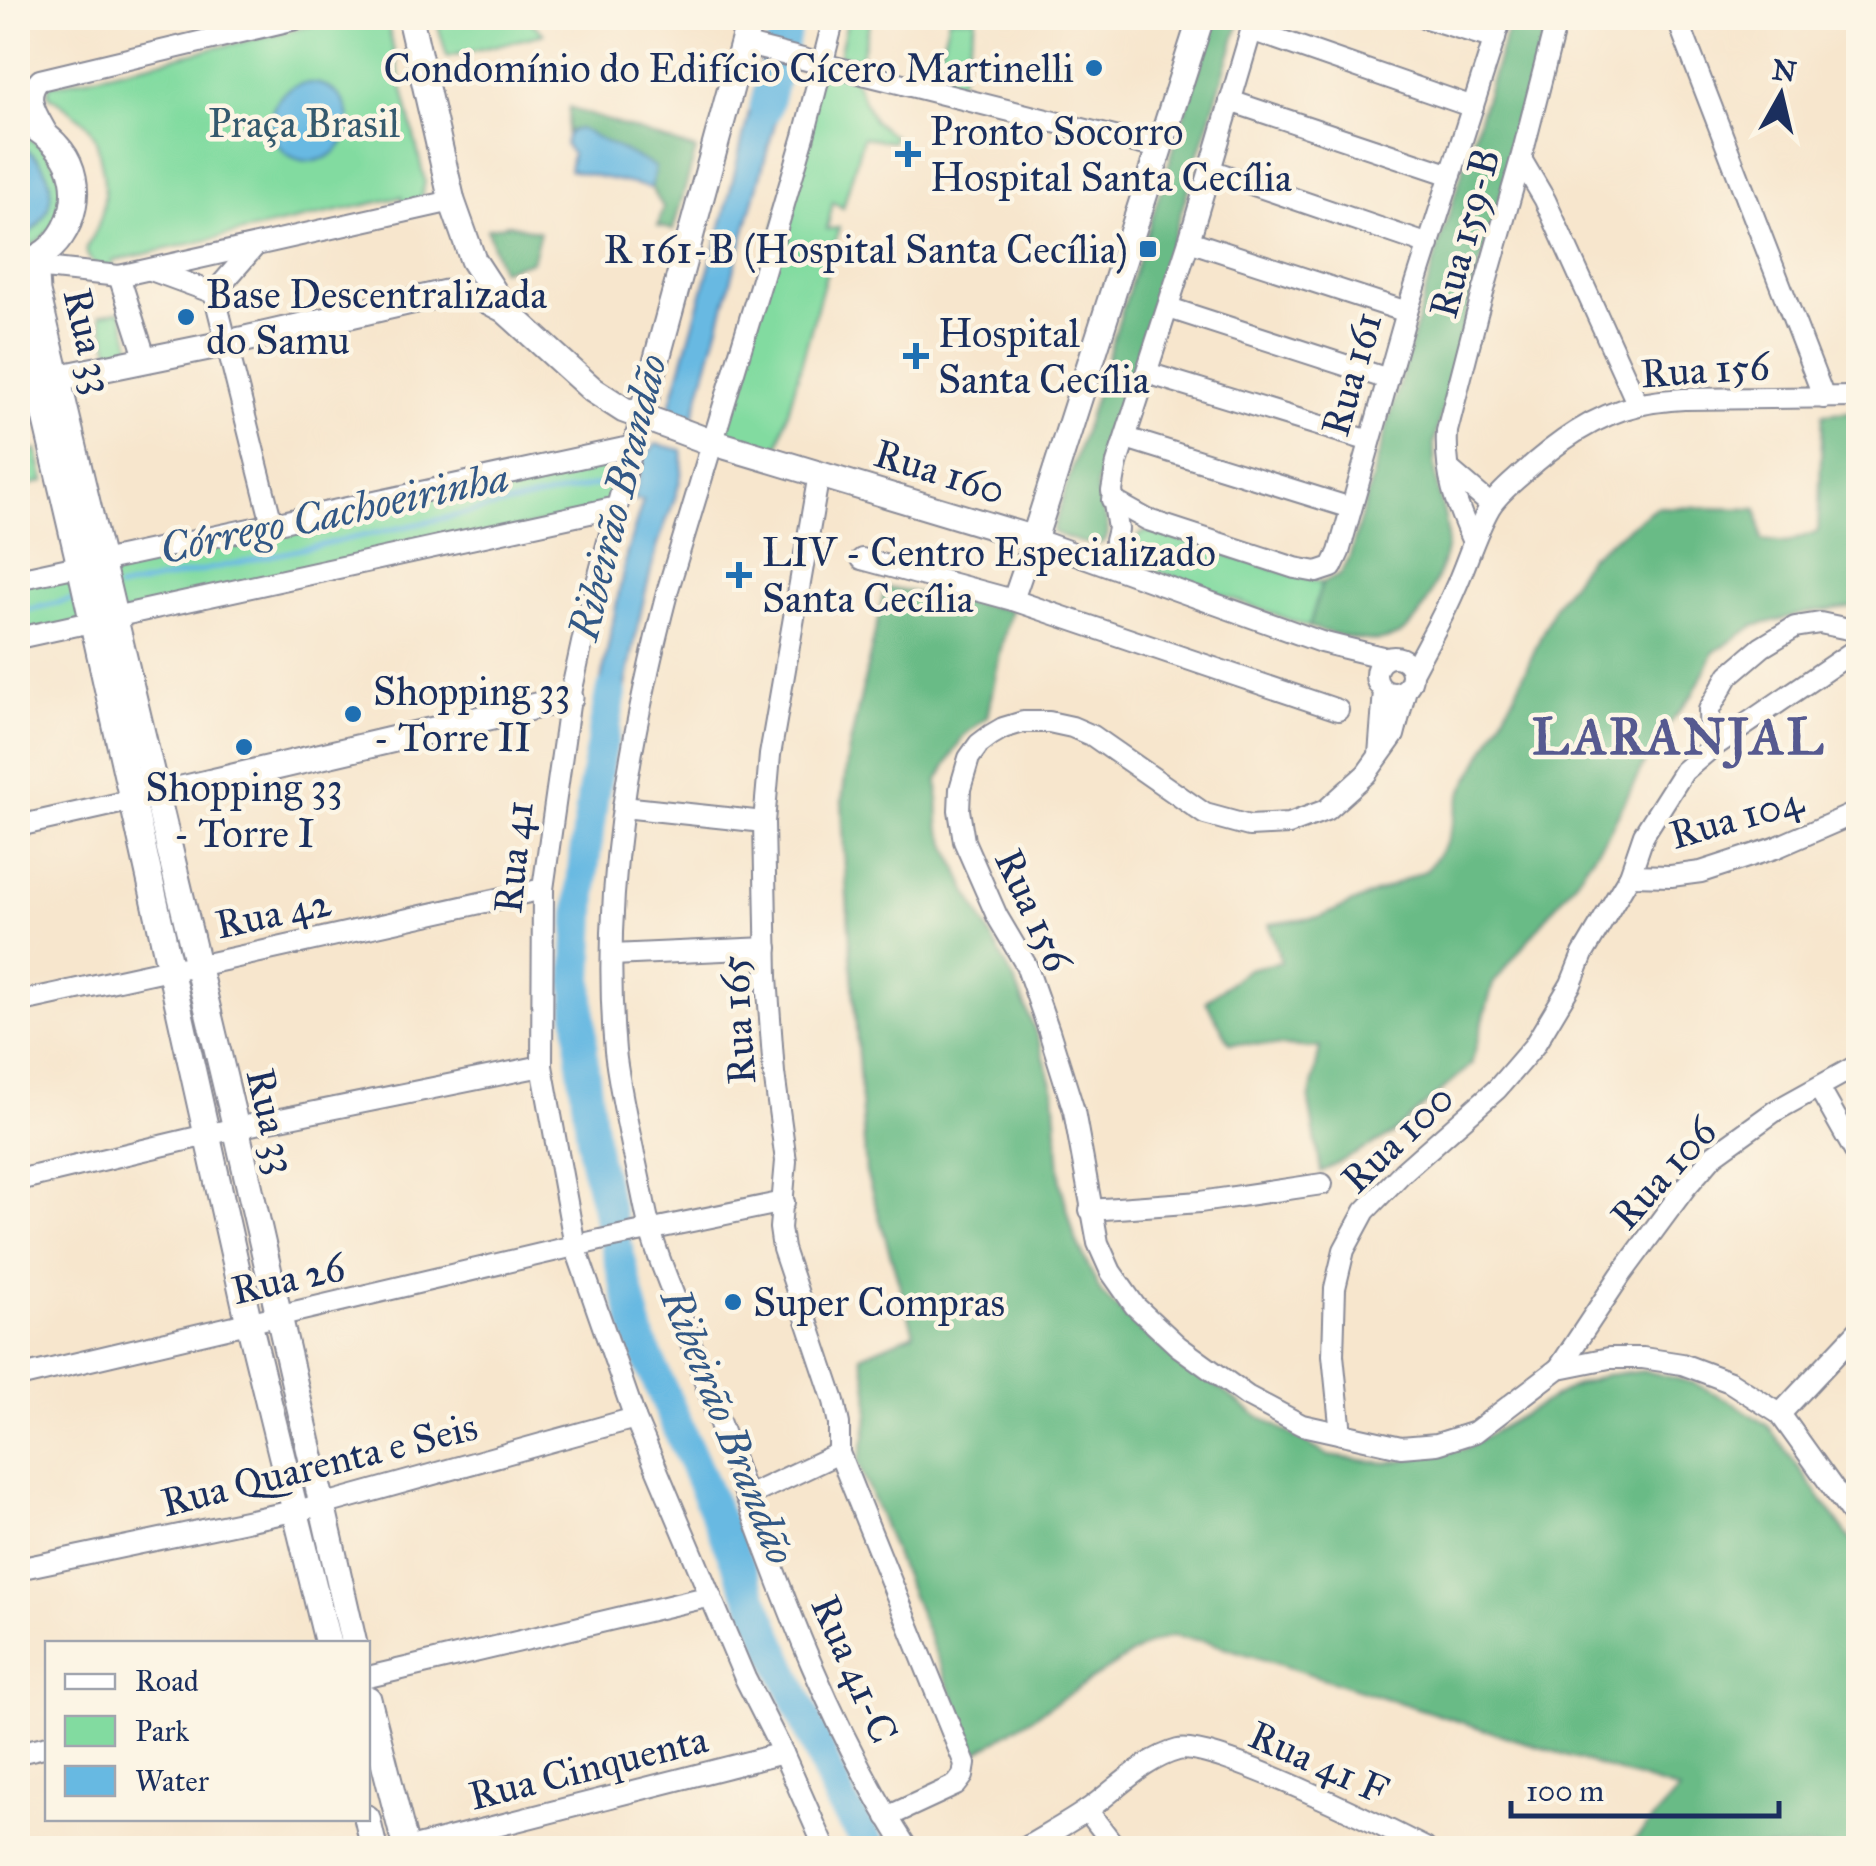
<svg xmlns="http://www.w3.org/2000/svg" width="1876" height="1866" viewBox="0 0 1876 1866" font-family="'IM FELL Great Primer',serif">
	<rect width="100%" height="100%" fill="#fcf5e5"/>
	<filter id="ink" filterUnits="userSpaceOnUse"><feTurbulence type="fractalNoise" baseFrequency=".01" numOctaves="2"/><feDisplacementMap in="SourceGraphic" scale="20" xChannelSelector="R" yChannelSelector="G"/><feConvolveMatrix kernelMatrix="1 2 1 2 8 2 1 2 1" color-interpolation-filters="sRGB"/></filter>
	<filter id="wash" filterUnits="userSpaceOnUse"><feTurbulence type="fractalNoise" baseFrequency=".0048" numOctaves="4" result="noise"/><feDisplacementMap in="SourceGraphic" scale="40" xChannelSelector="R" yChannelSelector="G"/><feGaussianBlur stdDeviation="2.25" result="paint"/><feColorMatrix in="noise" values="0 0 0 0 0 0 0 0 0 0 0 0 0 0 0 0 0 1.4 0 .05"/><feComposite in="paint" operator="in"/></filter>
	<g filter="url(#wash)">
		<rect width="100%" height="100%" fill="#f7e6cd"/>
		<g fill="#82dba0" stroke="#4e857f" stroke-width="2.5">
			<path d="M344,18H386L425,182L421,198L405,206L401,197L113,261V270C101,267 86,263 86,248C106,218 108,192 100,157C98,146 96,136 89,127C79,115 64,106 51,97L48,93L50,84H61Z"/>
			<path d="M436,18H527L544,34L447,57Z"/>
			<path d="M848,18H871L860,60L839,55Z"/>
			<path d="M949,18H976L959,85L934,79Z"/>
			<path d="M822,63L850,70L873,120L894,137L892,142L863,137L843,208L833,202L827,229L839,228L774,462L713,443Z"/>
			<path d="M18,134C75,151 77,235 18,250Z"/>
			<path d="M121,311L132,347L110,352L100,315Z"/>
			<path d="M634,446L617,507L114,616L101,560Z"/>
			<path d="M37,450L44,481L18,488C17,470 16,455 37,450Z"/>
			<path d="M1150,531L1322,583L1309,627L1134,563L1128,557C1130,543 1136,533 1150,531Z"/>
			<path d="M79,564L92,621L18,638V579Z"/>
		</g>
		<g fill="#69bb86" stroke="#427572" stroke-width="2.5">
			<path d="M1215,18H1241L1097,484C1096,500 1104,508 1107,523C1115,561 1068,538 1052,532Z"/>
			<path d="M1511,18H1548L1513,155L1473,289L1434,443C1434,458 1435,473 1438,489C1442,506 1448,524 1447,542C1446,557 1439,572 1434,586C1407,656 1370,645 1309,627L1322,583L1340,575L1349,559L1439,245Z"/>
			<path d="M569,108L696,150L673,230L658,226L663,207L651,188L654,167L572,130L567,133Z"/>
			<path d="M509,224L540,232L532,261L501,270L487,229Z"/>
			<path d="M1858,411V606L1811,612L1754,626L1714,652L1693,694L1668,726L1645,762L1609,832L1576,880L1493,984L1471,1065L1391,1135L1321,1172L1309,1101L1320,1048L1230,1043L1206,1001L1248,969L1281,962L1269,924L1321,917L1427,870L1447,842L1461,794L1515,694L1554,607L1589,557L1656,507L1757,509L1762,540L1787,543L1818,531L1823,414Z"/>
			<path d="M885,587L1011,610L1002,644L987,717L963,736L938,780L939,825L964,885L1016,984L1038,1038L1054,1090L1061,1185L1075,1238L1101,1293L1150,1338L1253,1413L1329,1456L1386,1463L1466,1448L1570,1388L1605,1375L1646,1371L1693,1383L1734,1403L1769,1427L1858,1550V1848H1627L1679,1791L1205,1641L1172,1636L1146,1645L976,1753L858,1463C870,1424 873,1395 861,1356L914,1333L866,1173L844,853L842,801L848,754Z"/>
		</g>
		<g fill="#67b9e2" stroke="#4174a0" stroke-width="2.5">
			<path d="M761,63L790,69L693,418L669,410L725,212Z"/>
			<circle cx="310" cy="122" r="39"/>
			<path d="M580,129L655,167L651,188L569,170L572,154L565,145C566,134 569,130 580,129Z"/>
			<path d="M18,145C61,165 62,219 18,239Z"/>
			<path d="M656,444L682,450C686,484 666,516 657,548C639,611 628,675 616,739L590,736L627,552L643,500H633L644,458Z"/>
		</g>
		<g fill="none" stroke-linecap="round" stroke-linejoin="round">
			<g stroke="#67b9e2" stroke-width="5">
				<path d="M118,589L620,480"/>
				<path d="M18,612L78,598"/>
			</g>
			<g stroke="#67b9e2" stroke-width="32">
				<path d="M765,109L789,18"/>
				<path d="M611,693L593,793L583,871L578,980L583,1068L595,1160L640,1340L842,1804L872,1848"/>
			</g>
		</g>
	</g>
	<g filter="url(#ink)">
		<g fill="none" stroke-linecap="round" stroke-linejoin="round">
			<g stroke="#898a96" stroke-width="24">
				<g id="minor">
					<path d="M834,18L804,136L760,286L668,589C629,739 601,896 615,1051C619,1086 627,1121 634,1155C640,1180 644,1205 650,1229C657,1256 669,1282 678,1307C698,1362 717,1416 737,1471C784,1600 832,1732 907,1848"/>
					<path d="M1426,18L1495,39"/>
					<path d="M1677,18L1824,398"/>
					<path d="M1251,30L1473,107"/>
					<path d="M743,44L1158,148"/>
					<path d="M1230,101L1451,175"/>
					<path d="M48,135C39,117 22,97 40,80L300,18"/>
					<path d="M1521,159L1545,200L1638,405"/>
					<path d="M1210,170L1429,245"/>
					<path d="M1189,241L1407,312"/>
					<path d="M26,266L119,276L452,201"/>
					<path d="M151,270L214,293"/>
					<path d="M119,276L146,360"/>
					<path d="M214,293L272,524"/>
					<path d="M214,293L255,246"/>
					<path d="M1169,308L1388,379"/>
					<path d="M1147,373L1370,441"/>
					<path d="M641,417L587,620L570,698L543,889L542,1066L575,1246L635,1418L745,1678L783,1753L825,1848"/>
					<path d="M1126,438L1351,508"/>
					<path d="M1449,469L1491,505"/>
					<path d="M819,474L770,755L764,822L767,977L774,1073L786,1161L780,1228L783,1249L834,1401L839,1424V1453L965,1764L963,1776L956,1785L887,1817"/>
					<path d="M1112,500L1148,520L1295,568L1317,572L1332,567L1339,552L1407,312L1501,18"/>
					<path d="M1473,542C1455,502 1445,476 1447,431L1477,314L1521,159L1557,18"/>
					<path d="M1118,551L1115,541L1118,529L1112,491L1117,463L1189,241L1255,18"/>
					<path d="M862,559L1013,600L1338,710"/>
					<path d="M18,579L634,446"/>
					<path d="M1013,600L1034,539L1321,642L1386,658"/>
					<path d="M18,638L617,507"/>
					<circle cx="1394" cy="675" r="18"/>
					<path d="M1412,673C1426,646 1442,619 1454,591C1467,563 1475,533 1490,507C1498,494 1511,484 1522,474C1556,443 1594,415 1639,405C1654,401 1670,400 1685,399L1858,397"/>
					<path d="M1406,689L1394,735L1366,774L1326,810L1289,824L1249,826L1205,814L1093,736L1072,727L1049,722H1023L1003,728L991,735L979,744L969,758L960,789L959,810L964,841L997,916L1026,965L1049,1031L1074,1111L1098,1243L1111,1272L1135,1306L1178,1346L1247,1396L1302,1425L1401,1447L1437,1444L1475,1432L1559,1368L1609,1358H1643L1682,1364L1730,1382L1780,1414L1858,1523"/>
					<path d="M1710,749L1858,648"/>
					<path d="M1379,755L1384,691"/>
					<path d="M623,807L764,822"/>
					<path d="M18,826L147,797"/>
					<path d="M1630,875L1671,876L1701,872L1775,848L1858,812"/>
					<path d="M612,955L767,948"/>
					<path d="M18,1002L169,969L197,966L543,889"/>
					<path d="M1819,1088L1858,1157"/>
					<path d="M18,1180L236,1128L542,1066"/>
					<path d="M1090,1210L1200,1202L1322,1184"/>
					<path d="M1559,1368L1620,1276L1685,1188L1714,1155L1775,1111L1858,1065"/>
					<path d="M18,1377L600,1240L784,1202"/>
					<path d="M1780,1414L1858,1331"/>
					<path d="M1341,1434L1333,1355L1335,1288L1344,1250L1365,1211L1403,1172L1497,1089L1534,1046L1571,984L1583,954L1630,875L1644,834L1684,771L1710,749L1709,710L1729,675L1762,647L1795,627L1820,623L1858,631"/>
					<path d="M746,1497L839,1453"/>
					<path d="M18,1569L322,1505L635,1418"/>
					<path d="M368,1677L711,1596"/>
					<path d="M18,1753L48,1746"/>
					<path d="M1087,1810L1116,1848"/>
					<path d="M410,1848L783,1753"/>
					<path d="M1025,1848C1046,1835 1069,1823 1090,1808C1118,1788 1144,1759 1178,1750C1212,1741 1386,1828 1425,1848"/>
				</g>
			</g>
			<g stroke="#898a96" stroke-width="29">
				<g id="tertiary">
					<path d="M410,18L452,201L473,260L507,312L593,390L624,410L705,440L1034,539L1201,18"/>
					<path d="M18,116C33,127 49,135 61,151C86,183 75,235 40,256C33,260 25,262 18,265"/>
					<path d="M40,256L36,275L37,292L236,1128L354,1644"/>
					<path d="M18,301L81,570L249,1323L328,1644"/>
					<path d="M18,386L228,343L446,293L478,296L503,309"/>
					<path d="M641,417L750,18"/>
					<path d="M156,795L570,698"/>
					<path d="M368,1699L406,1848"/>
					<path d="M367,1818L374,1848"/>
				</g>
			</g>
			<use href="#minor" stroke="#fff" stroke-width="20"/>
			<use href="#tertiary" stroke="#fff" stroke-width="25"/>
		</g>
	</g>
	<g fill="#1f6fb2" stroke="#fcf5e5" stroke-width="4">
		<circle cx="1094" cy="68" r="10"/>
		<path d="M903 139h10v10h10v10h-10v10h-10v-10h-10v-10h10z"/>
		<rect x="1138" y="239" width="20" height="20" rx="5"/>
		<circle cx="186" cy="317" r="10"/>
		<path d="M911 341h10v10h10v10h-10v10h-10v-10h-10v-10h10z"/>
		<path d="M734 560h10v10h10v10h-10v10h-10v-10h-10v-10h10z"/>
		<circle cx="353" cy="714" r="10"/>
		<circle cx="244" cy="747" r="10"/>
		<circle cx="733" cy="1302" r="10"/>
	</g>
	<g text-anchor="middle" stroke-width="9" stroke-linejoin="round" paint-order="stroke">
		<g font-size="40" fill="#1b2f5e" stroke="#fcf5e5" text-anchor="start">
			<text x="1074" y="82" text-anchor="end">Condomínio do Edifício Cícero Martinelli</text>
			<text x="930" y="145">Pronto Socorro<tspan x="930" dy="46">Hospital Santa Cecília</tspan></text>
			<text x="1128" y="263" text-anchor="end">R 161-B (Hospital Santa Cecília)</text>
			<text x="206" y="308">Base Descentralizada<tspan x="206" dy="46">do Samu</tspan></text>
			<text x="938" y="347">Hospital<tspan x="938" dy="46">Santa Cecília</tspan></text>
			<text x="762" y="566">LIV - Centro Especializado<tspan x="762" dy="46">Santa Cecília</tspan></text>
			<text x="373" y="705">Shopping 33<tspan x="373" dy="46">- Torre II</tspan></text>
			<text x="244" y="801" text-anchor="middle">Shopping 33<tspan x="244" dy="46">- Torre I</tspan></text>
			<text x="753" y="1316">Super Compras</text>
		</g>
		<g font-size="40" fill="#355a6e" stroke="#fcf5e5">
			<text x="304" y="137">Praça Brasil</text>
		</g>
		<g font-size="40" fill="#1b2f5e" stroke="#fcf5e5">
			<text transform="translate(1464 233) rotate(-75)" y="14">Rua 159-B</text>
			<text transform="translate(89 341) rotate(77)" y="14">Rua 33</text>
			<text transform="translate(1705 369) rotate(-4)" y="14">Rua 156</text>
			<text transform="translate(1351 374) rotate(-74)" y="14">Rua 161</text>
			<text transform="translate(940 471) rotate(17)" y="14">Rua 160</text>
			<text transform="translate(1736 817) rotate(-16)" y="14">Rua 104</text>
			<text transform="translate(513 857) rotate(-84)" y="14">Rua 41</text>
			<text transform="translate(1034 910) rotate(65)" y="14">Rua 156</text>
			<text transform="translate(273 913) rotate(-12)" y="14">Rua 42</text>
			<text transform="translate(737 1020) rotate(-94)" y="14">Rua 165</text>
			<text transform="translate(272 1121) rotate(77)" y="14">Rua 33</text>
			<text transform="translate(1397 1138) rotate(-44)" y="14">Rua 100</text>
			<text transform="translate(1663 1173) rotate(-48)" y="14">Rua 106</text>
			<text transform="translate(288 1278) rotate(-13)" y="14">Rua 26</text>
			<text transform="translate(319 1464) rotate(-14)" y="14">Rua Quarenta e Seis</text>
			<text transform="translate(855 1669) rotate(66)" y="14">Rua 41-C</text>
			<text transform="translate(1319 1762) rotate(24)" y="14">Rua 41 F</text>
			<text transform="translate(588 1767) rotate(-14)" y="14">Rua Cinquenta</text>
		</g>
		<g font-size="42" font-style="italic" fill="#325886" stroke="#fcf5e5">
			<text transform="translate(617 497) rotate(-76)" y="15">Ribeirão Brandão</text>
			<text transform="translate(334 512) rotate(-12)" y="15">Córrego Cachoeirinha</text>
			<text transform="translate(729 1426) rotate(68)" y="15">Ribeirão Brandão</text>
		</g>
		<g font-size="50" font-weight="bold" letter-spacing="2.5" fill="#565a90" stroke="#fcf5e5">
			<text x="1679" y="754">LARANJAL</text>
		</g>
	</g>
	<rect width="1876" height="1866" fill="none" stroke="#fcf5e5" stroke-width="60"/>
	<rect x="45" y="1641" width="325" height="180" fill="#fcf5e5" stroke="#a2a6af" stroke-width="2.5"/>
	<rect x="65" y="1674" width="50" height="15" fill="#ffffff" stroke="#a2a6af" stroke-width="2.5"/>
	<text x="135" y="1691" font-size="30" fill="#1b2f5e">Road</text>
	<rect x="65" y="1716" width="50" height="30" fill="#82dba0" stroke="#a2a6af" stroke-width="2.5"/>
	<text x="135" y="1741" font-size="30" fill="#1b2f5e">Park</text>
	<rect x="65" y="1766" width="50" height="30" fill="#67b9e2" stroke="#a2a6af" stroke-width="2.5"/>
	<text x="135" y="1791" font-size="30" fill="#1b2f5e">Water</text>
	<g transform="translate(1781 95) rotate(8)" stroke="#fcf5e5" stroke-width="8" paint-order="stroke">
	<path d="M0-8L18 38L0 25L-18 38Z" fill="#1b2f5e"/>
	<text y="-15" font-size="28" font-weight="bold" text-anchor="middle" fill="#1b2f5e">N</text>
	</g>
	<path d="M1511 1801v15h268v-15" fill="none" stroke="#1b2f5e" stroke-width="5"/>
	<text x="1526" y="1801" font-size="30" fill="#1b2f5e" stroke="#fcf5e5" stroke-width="8" paint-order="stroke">100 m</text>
</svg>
